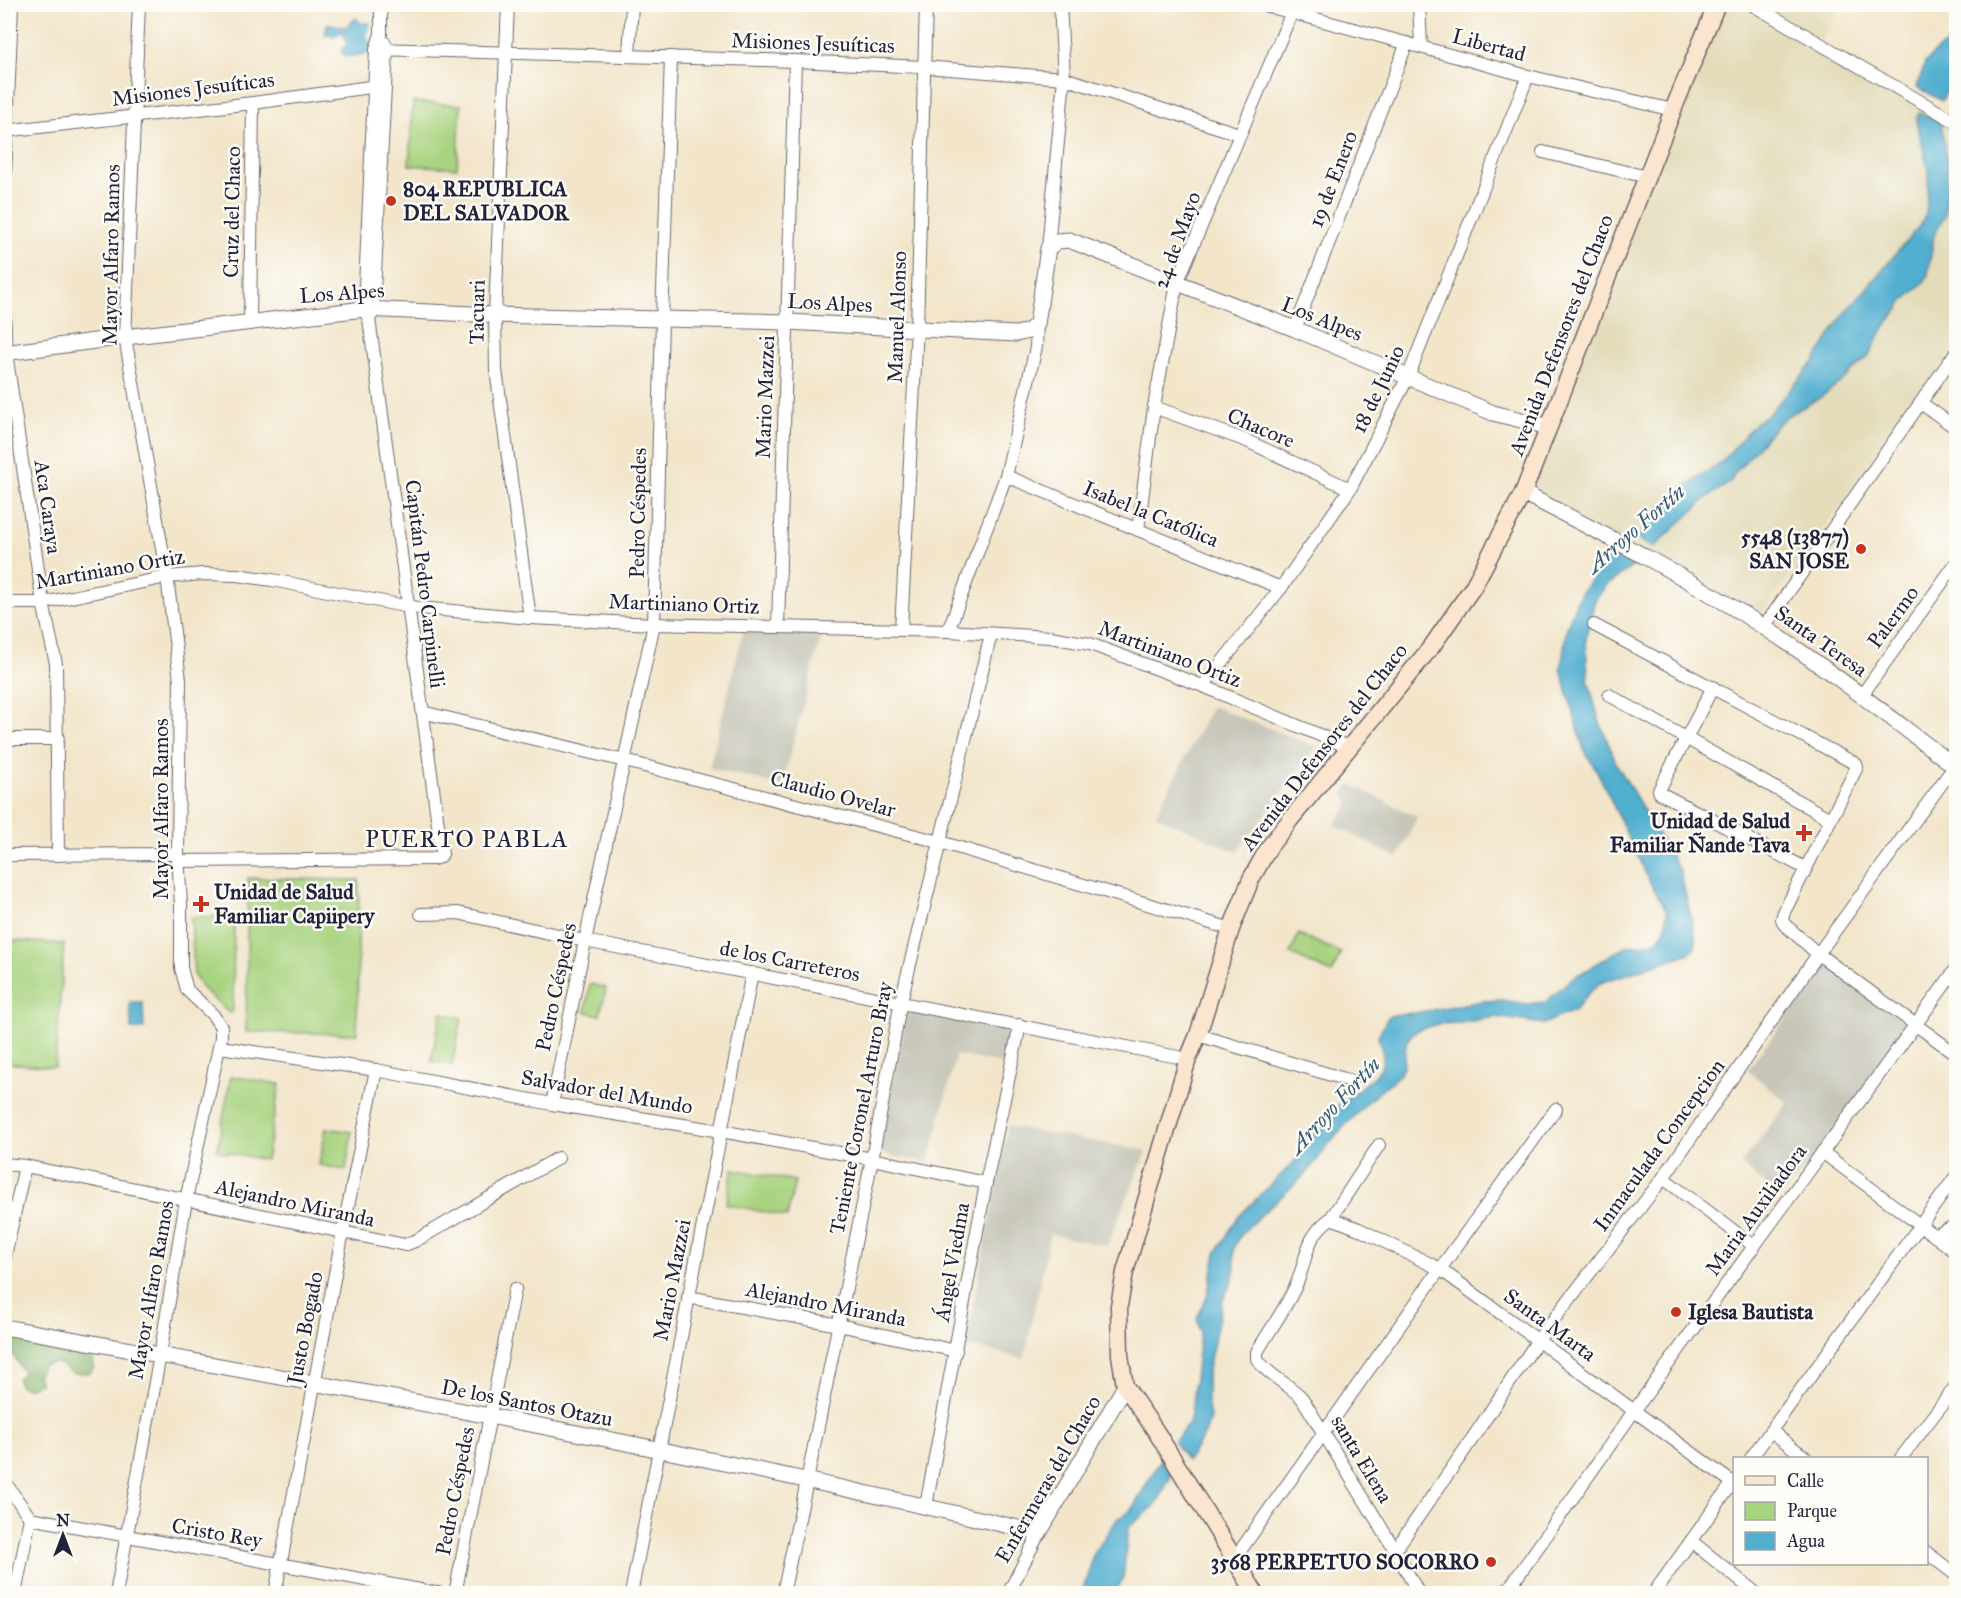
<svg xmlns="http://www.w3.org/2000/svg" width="1961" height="1598" viewBox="0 0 1961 1598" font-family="'IM FELL Great Primer',serif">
	<rect width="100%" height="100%" fill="#fdfcf7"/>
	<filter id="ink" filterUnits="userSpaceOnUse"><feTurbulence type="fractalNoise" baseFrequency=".0167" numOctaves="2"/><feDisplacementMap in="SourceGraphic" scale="12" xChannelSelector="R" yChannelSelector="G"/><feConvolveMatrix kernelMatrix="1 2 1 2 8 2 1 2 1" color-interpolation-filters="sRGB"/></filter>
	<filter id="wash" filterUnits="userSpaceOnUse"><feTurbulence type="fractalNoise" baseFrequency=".008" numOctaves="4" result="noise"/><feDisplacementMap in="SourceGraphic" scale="24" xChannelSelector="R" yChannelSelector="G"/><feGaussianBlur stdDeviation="1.35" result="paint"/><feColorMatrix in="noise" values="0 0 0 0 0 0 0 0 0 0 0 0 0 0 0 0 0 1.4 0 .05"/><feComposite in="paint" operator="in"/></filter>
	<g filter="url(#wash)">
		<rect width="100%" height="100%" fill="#f2e5ca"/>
		<g fill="#e3dbba">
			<path d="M1717,5H1749L1956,127V346L1754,624L1520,493Z"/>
			<path d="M1762,5H1841L1821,41Z"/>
		</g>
		<g fill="#c6c5b8">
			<path d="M744,628L822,634L782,785L709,768Z"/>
			<path d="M1212,706L1317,747L1237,852L1155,815Z"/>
			<path d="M1351,784L1417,817L1398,858L1334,825L1350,802L1343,795Z"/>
			<path d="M1826,965L1909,1025L1816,1155L1780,1197L1741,1164L1788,1102L1747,1070Z"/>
			<path d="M908,1008L1011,1027L1004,1064L956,1055L929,1163L883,1154L878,1151Z"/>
			<path d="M1008,1126L1147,1151L1107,1246L1050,1234L1024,1359L965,1345Z"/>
		</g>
		<g fill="#a8d37f" stroke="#657a5d" stroke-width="1.5">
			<path d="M413,102L461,105L457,168L409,165Z"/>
			<path d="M248,878L359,880L357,1034L246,1032Z"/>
			<path d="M234,916L233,1012L229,1013L202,988L194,975L191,917Z"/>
			<path d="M1299,934L1341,953L1332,973L1290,954Z"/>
			<path d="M4,940L64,944L55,1067L5,1063Z"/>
			<path d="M590,984L606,988L600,1015L585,1012Z"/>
			<path d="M441,1013L462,1018L452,1065L431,1061Z"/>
			<path d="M231,1076L280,1084L266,1160L217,1151Z"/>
			<path d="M326,1128L352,1132L346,1170L319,1165Z"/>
			<path d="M733,1169L795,1181L787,1217L726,1204Z"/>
		</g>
		<path fill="#86b56e" stroke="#546c54" stroke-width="1.5" d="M14,1330L36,1345L44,1342L57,1345L63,1340L90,1346L94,1366L90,1373H73L58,1363L43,1365L37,1376L40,1383L27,1388L20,1386L17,1378L24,1373L10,1350L5,1348L4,1343Z"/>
		<g fill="#51afd0" stroke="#3a6886" stroke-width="1.5">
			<path d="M356,18L360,23H370L366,39L379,50L378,52L346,57L341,51L347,44L343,32L332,36L325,34L327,24L347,27Z"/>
			<path d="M1956,40V68L1942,101L1917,87L1925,63L1938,49Z"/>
			<path d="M1919,112L1941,123L1948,163L1945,215L1934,235L1928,274L1925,281L1901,304L1900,308L1884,327L1868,357L1836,386L1818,399L1787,416L1776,426L1734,474L1731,482L1709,496L1653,548L1638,539L1653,514L1696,478L1719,465L1755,423L1768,415L1815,361L1839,321L1921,224L1926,214L1929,173L1916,120Z"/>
			<path d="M1611,550L1636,564L1607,585L1595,600L1586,637L1588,679L1599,720L1617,765L1680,871L1696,939L1695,948L1690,953L1600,983L1588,994L1574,1011L1543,1024L1496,1017L1460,1023L1438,1024L1418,1030L1411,1035L1406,1043L1404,1063L1400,1074L1370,1100L1336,1135L1306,1174L1248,1227L1238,1239L1234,1249L1235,1267L1232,1281L1222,1303L1207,1374V1400L1210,1418L1206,1432L1187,1461L1174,1442L1189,1423L1191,1415L1200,1333L1197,1318L1207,1297L1216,1253L1239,1216L1296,1160L1314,1132L1340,1104L1376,1075L1382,1066L1383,1055L1378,1036L1388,1017L1393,1015L1415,1013L1482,1001L1502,1000L1527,1004L1546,1002L1571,979L1626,946L1643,945L1656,941L1665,930L1667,911L1648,879L1597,771L1584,750L1561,669L1567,627L1578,598Z"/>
			<path d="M130,1002H143L144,1029H131Z"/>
			<path d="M1162,1457L1171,1476L1156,1505L1128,1528L1123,1579L1114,1593H1081L1089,1574L1093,1554L1118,1518L1127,1514L1134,1506Z"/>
		</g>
	</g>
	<g filter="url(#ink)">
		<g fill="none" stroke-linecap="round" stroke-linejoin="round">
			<g stroke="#6b666d" stroke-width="14">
				<g id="minor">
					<path d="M508,4L495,315L496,370L530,618"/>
					<path d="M1260,4L1528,76L1673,110"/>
					<path d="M1419,4L1421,46"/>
					<path d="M1751,4L1956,122"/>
					<path d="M376,49L795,61L924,67L1064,78L1239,134"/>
					<path d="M629,56L632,4"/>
					<path d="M4,131L253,103L385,85"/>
					<path d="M1543,152L1647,177"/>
					<path d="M4,202L12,4"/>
					<path d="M1048,248L1064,78L1060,4"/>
					<path d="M4,309L6,353L43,603L56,664L58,855"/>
					<path d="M371,316L373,310L387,50L385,43"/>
					<path d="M250,322L253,103"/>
					<path d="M1295,329L1407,43"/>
					<path d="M1921,403L1956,428"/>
					<path d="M1154,407L1247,441L1350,489"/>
					<path d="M1006,476L1281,588"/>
					<path d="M1138,530L1154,407L1177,283L1292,12"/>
					<path d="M4,603H43L167,577L203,574L237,575L272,580L409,607L530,618L654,624L948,631L1050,637L1090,644L1203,686L1348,747"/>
					<path d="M1594,625L1856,764L1857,767L1784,912L1782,919L1784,924L1818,954L1956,1054"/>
					<path d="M778,627L795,61"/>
					<path d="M1764,627L1956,352"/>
					<path d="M901,630L917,328L926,4"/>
					<path d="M948,631L1006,476L1036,347L1037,324"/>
					<path d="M1203,686L1281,588L1350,489L1408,377L1528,76"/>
					<path d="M1713,687L1659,790L1660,793L1805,868"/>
					<path d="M1609,695L1830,819"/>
					<path d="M1862,695L1956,563"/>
					<path d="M422,712L625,761L940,842L1231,929"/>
					<path d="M4,739H58"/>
					<path d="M4,855L178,854"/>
					<path d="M178,861L433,859L440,857L442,854L369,319L364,309L376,49L381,34V4"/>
					<path d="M421,914L458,913L585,941L1188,1059"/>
					<path d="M1198,1035L1351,1081"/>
					<path d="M220,1047L376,1070L552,1104L721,1131L872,1159L986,1183"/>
					<path d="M552,1104L585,941L654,624L662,320L671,57"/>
					<path d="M1379,1145L1331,1218C1304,1238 1308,1257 1297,1283C1288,1305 1269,1331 1257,1352V1359C1268,1376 1288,1383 1302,1398L1395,1550L1419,1594"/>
					<path d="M1822,1152L1956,1252"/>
					<path d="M4,1164L25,1166L405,1245L417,1240L558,1158"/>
					<path d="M1663,1178L1754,1246"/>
					<path d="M1331,1218L1359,1229L1440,1269L1733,1483"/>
					<path d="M1935,1236L1956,1225"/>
					<path d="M4,1260L25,1166"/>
					<path d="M688,1297L839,1325L956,1351"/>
					<path d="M1771,1431L1806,1458"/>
					<path d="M1751,1458L1956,1176"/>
					<path d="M1901,1458L1956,1386"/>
					<path d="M4,1481L30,1518L442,1594"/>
					<path d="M926,1506L986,1183L1020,1025"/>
					<path d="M1691,1541L1757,1594"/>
					<path d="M1395,1550L1466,1448L1538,1340L1663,1178L1818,954L1956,764"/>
					<path d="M1926,1552L1956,1575"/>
					<path d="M1235,1558L1440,1269L1556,1109"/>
					<path d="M15,1594L30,1518"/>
					<path d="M116,1594L160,1355L186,1200L221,1038V1027L213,1015L187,990L181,968V906L178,854L180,680L167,577L125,337L139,4"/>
					<path d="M275,1594L343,1231L376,1070"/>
					<path d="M455,1594L515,1289"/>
					<path d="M631,1594L752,973"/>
					<path d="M783,1594L807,1481L872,1159L901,1001L991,634"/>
					<path d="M1008,1594L1039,1533"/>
					<path d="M1505,1594L1634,1411L1956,969"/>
					<path d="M1653,1594L1734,1481"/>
				</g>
			</g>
			<g stroke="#6b666d" stroke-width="17">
				<g id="tertiary">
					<path d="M4,353L125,337L364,309L495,315L787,322L1016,334L1029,331L1037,324L1048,248L1058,241L1069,240L1295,329L1493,413L1549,427"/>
					<path d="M1523,493C1605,535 1688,577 1765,628C1832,671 1893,720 1956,767"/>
					<path d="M4,1327C350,1389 697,1451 1039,1533L1125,1386"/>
				</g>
			</g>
			<g stroke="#6b666d" stroke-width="19">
				<path id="secondary" d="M1256,1594L1157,1433L1125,1386L1120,1355L1119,1306L1125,1272L1148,1194L1188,1059L1198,1035L1231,929L1251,879L1269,847L1290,820L1432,646L1473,587L1523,493L1673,110L1717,4"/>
			</g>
			<use href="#minor" stroke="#fff" stroke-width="12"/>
			<use href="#tertiary" stroke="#fff" stroke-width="15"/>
			<use href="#secondary" stroke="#fce5cf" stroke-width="16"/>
		</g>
	</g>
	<g fill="#c8321e" stroke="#fdfcf7" stroke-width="2">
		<circle cx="391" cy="201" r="6"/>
		<circle cx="1861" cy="549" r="6"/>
		<path d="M1801 824h6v6h6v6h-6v6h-6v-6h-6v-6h6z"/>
		<path d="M198 895h6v6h6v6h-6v6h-6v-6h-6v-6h6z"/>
		<circle cx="1676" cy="1312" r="6"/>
		<circle cx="1491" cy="1562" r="6"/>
	</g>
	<g text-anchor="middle" stroke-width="5" stroke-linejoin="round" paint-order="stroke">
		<g font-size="21" fill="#22223b" stroke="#fdfcf7">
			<text transform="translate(813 43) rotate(2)" y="7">Misiones Jesuíticas</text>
			<text transform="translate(1489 45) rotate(15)" y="7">Libertad</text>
			<text transform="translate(193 89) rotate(-7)" y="7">Misiones Jesuíticas</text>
			<text transform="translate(1333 179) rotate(-69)" y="7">19 de Enero</text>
			<text transform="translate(232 212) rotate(-89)" y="7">Cruz del Chaco</text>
			<text transform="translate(1177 240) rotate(-70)" y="7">24 de Mayo</text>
			<text transform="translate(111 255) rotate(-89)" y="7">Mayor Alfaro Ramos</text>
			<text transform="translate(342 293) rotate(-4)" y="7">Los Alpes</text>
			<text transform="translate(830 303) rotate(3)" y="7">Los Alpes</text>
			<text transform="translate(477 312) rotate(-89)" y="7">Tacuari</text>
			<text transform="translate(897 317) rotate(-88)" y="7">Manuel Alonso</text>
			<text transform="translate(1322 319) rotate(22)" y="7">Los Alpes</text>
			<text transform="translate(1561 335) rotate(-69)" y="7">Avenida Defensores del Chaco</text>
			<text transform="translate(1378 389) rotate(-64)" y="7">18 de Junio</text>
			<text transform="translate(765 397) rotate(-88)" y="7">Mario Mazzei</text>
			<text transform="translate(1261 428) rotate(23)" y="7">Chacore</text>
			<text transform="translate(48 507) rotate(82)" y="7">Aca Caraya</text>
			<text transform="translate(638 513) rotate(-89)" y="7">Pedro Céspedes</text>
			<text transform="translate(1151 514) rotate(22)" y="7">Isabel la Católica</text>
			<text transform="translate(110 569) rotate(-10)" y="7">Martiniano Ortiz</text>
			<text transform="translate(425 584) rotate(83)" y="7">Capitán Pedro Carpinelli</text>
			<text transform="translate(684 604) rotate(2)" y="7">Martiniano Ortiz</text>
			<text transform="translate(1893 617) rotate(-54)" y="7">Palermo</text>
			<text transform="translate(1821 641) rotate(35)" y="7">Santa Teresa</text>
			<text transform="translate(1170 654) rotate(21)" y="7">Martiniano Ortiz</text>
			<text transform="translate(1324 747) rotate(-52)" y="7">Avenida Defensores del Chaco</text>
			<text transform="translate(833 794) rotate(15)" y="7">Claudio Ovelar</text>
			<text transform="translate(161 809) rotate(-90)" y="7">Mayor Alfaro Ramos</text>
			<text transform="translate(790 961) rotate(11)" y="7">de los Carreteros</text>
			<text transform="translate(556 987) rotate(-78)" y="7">Pedro Céspedes</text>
			<text transform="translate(607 1092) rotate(10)" y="7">Salvador del Mundo</text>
			<text transform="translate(861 1108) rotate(-79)" y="7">Teniente Coronel Arturo Bray</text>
			<text transform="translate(1659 1145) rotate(-54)" y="7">Inmaculada Concepcion</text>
			<text transform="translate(295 1203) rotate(12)" y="7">Alejandro Miranda</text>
			<text transform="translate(1756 1210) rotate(-54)" y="7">Maria Auxiliadora</text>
			<text transform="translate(952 1262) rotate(-80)" y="7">Ángel Viedma</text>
			<text transform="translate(672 1280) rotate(-79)" y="7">Mario Mazzei</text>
			<text transform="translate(151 1290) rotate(-80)" y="7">Mayor Alfaro Ramos</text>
			<text transform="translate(826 1304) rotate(11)" y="7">Alejandro Miranda</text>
			<text transform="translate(1550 1325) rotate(36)" y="7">Santa Marta</text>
			<text transform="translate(305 1328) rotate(-79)" y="7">Justo Bogado</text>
			<text transform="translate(527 1403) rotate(11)" y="7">De los Santos Otazu</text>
			<text transform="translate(1362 1459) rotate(59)" y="7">santa Elena</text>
			<text transform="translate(1048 1479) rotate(-60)" y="7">Enfermeras del Chaco</text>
			<text transform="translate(455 1491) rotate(-79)" y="7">Pedro Céspedes</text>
			<text transform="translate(217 1533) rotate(10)" y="7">Cristo Rey</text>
		</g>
		<g font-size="21" font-weight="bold" fill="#22223b" stroke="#fdfcf7" text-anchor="start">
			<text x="403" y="196">804 REPUBLICA<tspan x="403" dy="24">DEL SALVADOR</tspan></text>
			<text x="1849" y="544" text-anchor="end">5548 (13877)<tspan x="1849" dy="24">SAN JOSE</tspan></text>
			<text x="1790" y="828" text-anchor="end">Unidad de Salud<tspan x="1790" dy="24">Familiar Ñande Tava</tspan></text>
			<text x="214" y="899">Unidad de Salud<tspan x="214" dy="24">Familiar Capiipery</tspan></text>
			<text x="1688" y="1319">Iglesa Bautista</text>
			<text x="1479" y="1569" text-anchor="end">3568 PERPETUO SOCORRO</text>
		</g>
		<g font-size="22" font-style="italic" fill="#355a77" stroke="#fdfcf7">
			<text transform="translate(1635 528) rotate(-41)" y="8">Arroyo Fortín</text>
			<text transform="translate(1334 1105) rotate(-47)" y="8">Arroyo Fortín</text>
		</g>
		<g font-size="24" letter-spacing="1.5" fill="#22223b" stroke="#fdfcf7">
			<text x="467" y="847">PUERTO PABLA</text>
		</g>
	</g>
	<rect width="1961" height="1598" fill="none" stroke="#fdfcf7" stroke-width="24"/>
	<rect x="1733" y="1457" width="195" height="108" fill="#fdfcf7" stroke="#a5a5ac" stroke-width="1.5"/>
	<rect x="1745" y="1476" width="30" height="9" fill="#fce5cf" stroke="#a5a5ac" stroke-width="1.5"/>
	<text x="1787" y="1487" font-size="18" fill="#22223b">Calle</text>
	<rect x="1745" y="1502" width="30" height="18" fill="#a8d37f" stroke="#a5a5ac" stroke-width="1.5"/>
	<text x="1787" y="1517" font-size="18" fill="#22223b">Parque</text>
	<rect x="1745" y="1532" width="30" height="18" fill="#51afd0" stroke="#a5a5ac" stroke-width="1.5"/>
	<text x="1787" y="1547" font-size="18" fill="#22223b">Agua</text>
	<g transform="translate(63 1535)" stroke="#fdfcf7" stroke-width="4.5" paint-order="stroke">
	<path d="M0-4.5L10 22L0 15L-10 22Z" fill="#22223b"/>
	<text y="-9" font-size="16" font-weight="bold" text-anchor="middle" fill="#22223b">N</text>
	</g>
</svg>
